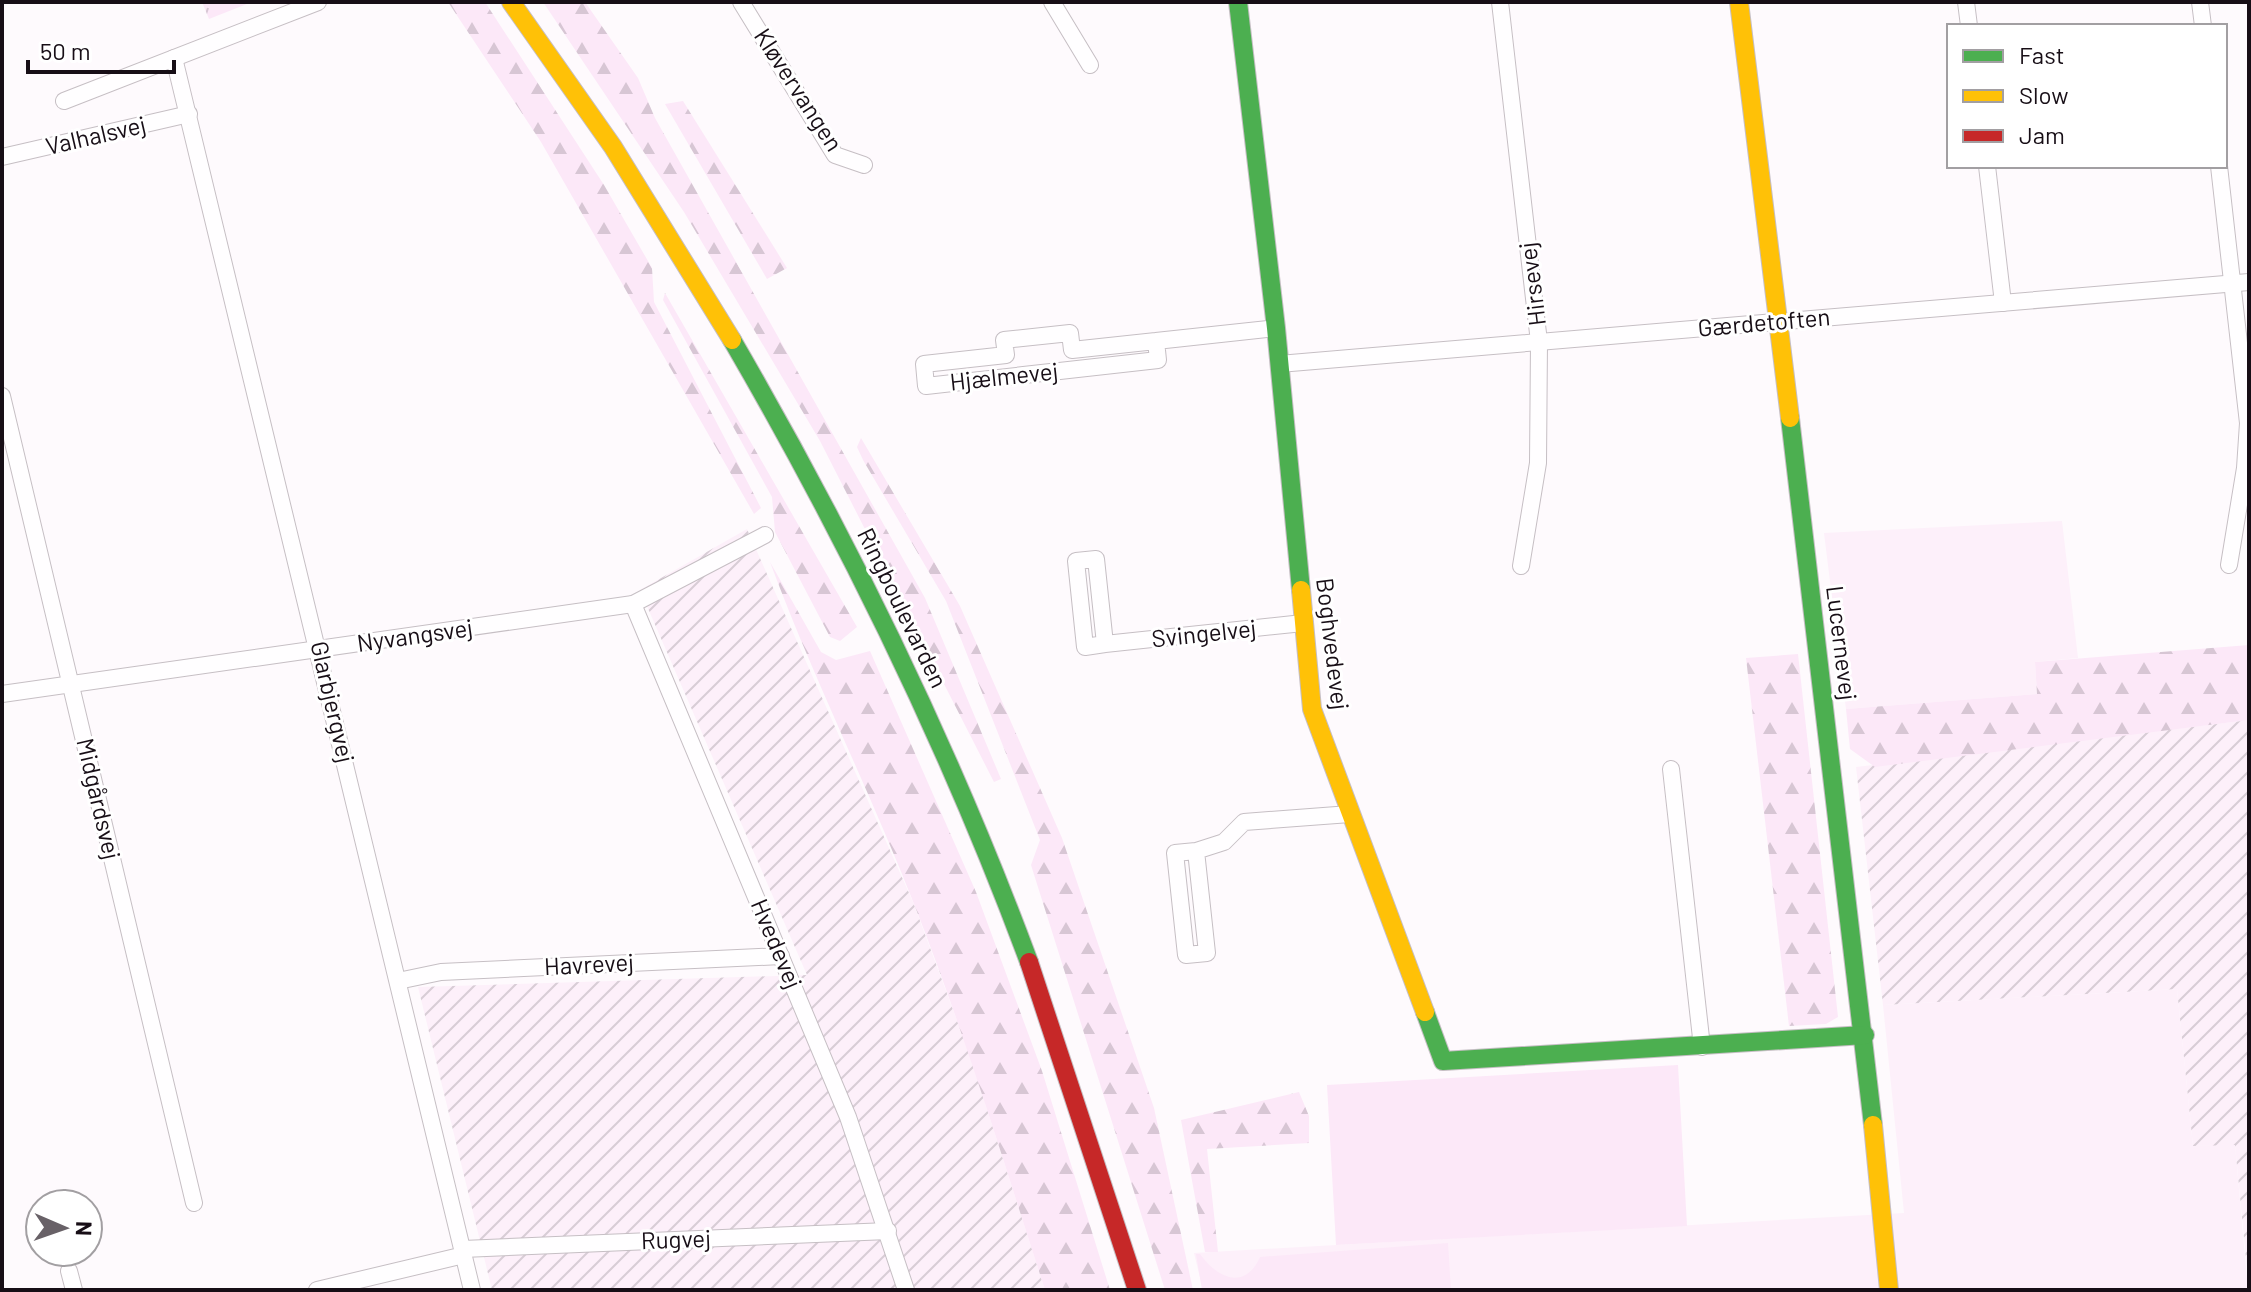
<svg xmlns="http://www.w3.org/2000/svg" width="2251" height="1292" viewBox="0 0 2251 1292" font-family="Barlow,sans-serif">
	<defs>
		<pattern id="industrial-furrows" width="10" height="10" patternUnits="userSpaceOnUse" patternTransform="scale(2)"><rect width="10" height="10" fill="#fdf0fa"/><path d="M-1 1l2-2M0 10L10 0M9 11l2-2" fill="none" stroke="#d8cdd6"/></pattern>
		<pattern id="forest-firs" width="22" height="20" patternUnits="userSpaceOnUse" patternTransform="scale(2)"><rect width="22" height="20" fill="#fce8f8"/><path d="M5 1l3.5 6h-7zM16 11l3.5 6h-7z" fill="#d7c6d4"/></pattern>
		<pattern id="park-tufts" width="24" height="20" patternUnits="userSpaceOnUse" patternTransform="scale(2)"><rect width="24" height="20" fill="#fce8f8"/><path d="M3 7l-1-3M5 7V3M7 7l1-3M15 17l-1-3M17 17v-4M19 17l1-3" fill="none" stroke="#d7c6d4"/></pattern>
	</defs>
	<rect width="100%" height="100%" fill="#fefafd"/>
	<g fill="#fdf0fa">
		<path d="M2062,521L2078,658L2035,662L2037,694L1846,709L1824,533Z"/>
		<path d="M2177,989L2193,1146L2235,1144L2248,1290H1203L1194,1253L1904,1213L1883,1005Z"/>
	</g>
	<g fill="url(#industrial-furrows)">
		<path d="M747,529L913,902L968,1050L1045,1290H492L418,987L807,975L640,590Z"/>
		<path d="M2249,720V1290L2235,1145L2193,1146L2177,989L1883,1005L1856,767Z"/>
	</g>
	<g fill="#fce8f8">
		<path d="M1678,1065L1687,1226L1336,1245L1327,1085Z"/>
		<path d="M1448,1243L1451,1290H1202L1196,1254H1200C1217,1278 1245,1291 1260,1257Z"/>
	</g>
	<g fill="url(#forest-firs)">
		<path d="M448,2H485L604,185L652,268L654,302L761,508L754,514L541,142Z"/>
		<path d="M543,2H585L638,78L655,118L925,598L1001,779L994,782L820,441L684,212Z"/>
		<path d="M683,101L787,268L767,279L665,104Z"/>
		<path d="M665,293L857,627L840,641L830,637L775,532L772,497L663,300Z"/>
		<path d="M861,438L960,606L1062,838L1154,1108L1193,1290H1165L1031,865L1040,840L946,601L863,460L857,447Z"/>
		<path d="M770,562L821,652L836,660L870,651L976,892L1042,1071L1110,1290H1045C1003,1160 964,1031 914,904C869,789 813,678 770,562Z"/>
		<path d="M2249,645V720L1875,767L1850,749L1846,709L2037,694L2035,662Z"/>
		<path d="M1798,654L1838,1017L1826,1024L1789,1026L1746,658Z"/>
		<path d="M1299,1092L1309,1116V1143L1207,1149L1218,1252H1205L1181,1120Z"/>
	</g>
	<path fill="url(#park-tufts)" d="M202,2H252L209,19Z"/>
	<g fill="none" stroke-linecap="round" stroke-linejoin="round">
		<g stroke="#c6bfc4" stroke-width="18">
			<g id="street">
				<path d="M741,2L835,155L864,165"/>
				<path d="M1052,2L1090,65"/>
				<path d="M1500,2L1539,342L1538,463L1521,566"/>
				<path d="M1966,2L1969,26"/>
				<path d="M2200,2L2203,26"/>
				<path d="M174,58L472,1290"/>
				<path d="M64,101L318,2"/>
				<path d="M2,157L189,114"/>
				<path d="M1987,166L2003,303"/>
				<path d="M2219,166L2248,423L2245,468L2229,565"/>
				<path d="M1156,341L1072,350L1070,333L1004,340L1006,355L924,364L926,386L1158,360L1156,341L1276,328"/>
				<path d="M1279,364L2249,282"/>
				<path d="M2,396L194,1203"/>
				<path d="M633,604L848,1117L906,1290"/>
				<path d="M1105,644L1096,559L1076,561L1085,647L1105,644L1303,623"/>
				<path d="M2,694L633,604L765,535"/>
				<path d="M1671,769L1702,1047"/>
				<path d="M1196,851L1175,853L1186,955L1207,953L1196,851L1224,842L1244,822L1350,814"/>
				<path d="M398,981L441,972L781,956"/>
				<path d="M463,1249L888,1231"/>
				<path d="M69,1271L74,1290"/>
				<path d="M317,1290L464,1255"/>
			</g>
		</g>
		<g stroke="#c6bfc4" stroke-width="20">
			<g id="fast">
				<path d="M1238,2L1276,328L1301,590"/>
				<path d="M732,340C847,538 949,746 1029,962"/>
				<path d="M1790,418L1873,1125"/>
				<path d="M1425,1012L1443,1061L1865,1035"/>
			</g>
		</g>
		<g stroke="#c6bfc4" stroke-width="20">
			<g id="slow">
				<path d="M511,2L613,147L732,340"/>
				<path d="M1739,2L1790,418"/>
				<path d="M1301,590L1312,709L1425,1012"/>
				<path d="M1873,1125L1889,1290"/>
			</g>
		</g>
		<g stroke="#c6bfc4" stroke-width="20">
			<path id="jam" d="M1029,962L1137,1290"/>
		</g>
		<use href="#street" stroke="#fffeff" stroke-width="16"/>
		<use href="#fast" stroke="#4caf50" stroke-width="18"/>
		<use href="#slow" stroke="#ffc107" stroke-width="18"/>
		<use href="#jam" stroke="#c62828" stroke-width="18"/>
	</g>
	<g text-anchor="middle" stroke-width="6" stroke-linejoin="round" paint-order="stroke">
		<g font-size="24" fill="#170e16" stroke="#fff">
			<text transform="translate(798 90) rotate(57)" y="8">Kløvervangen</text>
			<text transform="translate(96 136) rotate(-13)" y="8">Valhalsvej</text>
			<text transform="translate(1533 284) rotate(-97)" y="8">Hirsevej</text>
			<text transform="translate(1764 323) rotate(-5)" y="8">Gærdetoften</text>
			<text transform="translate(1004 377) rotate(-6)" y="8">Hjælmevej</text>
			<text transform="translate(902 608) rotate(64)" y="8">Ringboulevarden</text>
			<text transform="translate(1204 634) rotate(-6)" y="8">Svingelvej</text>
			<text transform="translate(415 636) rotate(-8)" y="8">Nyvangsvej</text>
			<text transform="translate(1841 643) rotate(83)" y="8">Lucernevej</text>
			<text transform="translate(1332 644) rotate(83)" y="8">Boghvedevej</text>
			<text transform="translate(332 702) rotate(77)" y="8">Glarbjergvej</text>
			<text transform="translate(98 799) rotate(77)" y="8">Midgårdsvej</text>
			<text transform="translate(776 944) rotate(67)" y="8">Hvedevej</text>
			<text transform="translate(589 965) rotate(-3)" y="8">Havrevej</text>
			<text transform="translate(676 1240) rotate(-2)" y="8">Rugvej</text>
		</g>
	</g>
	<rect width="2251" height="1292" fill="none" stroke="#170e16" stroke-width="8"/>
	<rect x="1947" y="24" width="280" height="144" fill="#ffffff" stroke="#a29fa2" stroke-width="2"/>
	<rect x="1963" y="50" width="40" height="12" fill="#4caf50" stroke="#a29fa2" stroke-width="2"/>
	<text x="2019" y="64" font-size="24" fill="#170e16">Fast</text>
	<rect x="1963" y="90" width="40" height="12" fill="#ffc107" stroke="#a29fa2" stroke-width="2"/>
	<text x="2019" y="104" font-size="24" fill="#170e16">Slow</text>
	<rect x="1963" y="130" width="40" height="12" fill="#c62828" stroke="#a29fa2" stroke-width="2"/>
	<text x="2019" y="144" font-size="24" fill="#170e16">Jam</text>
	<g transform="translate(64 1228) rotate(92)"><circle r="38" fill="#ffffff" stroke="#a29fa2" stroke-width="2"/>
	<path d="M0-6L14 30L0 20L-14 30Z" fill="#686167"/>
	<text y="-12" font-size="22" font-weight="bold" text-anchor="middle" fill="#170e16">N</text>
	</g>
	<path d="M28 60v12h146v-12" fill="none" stroke="#170e16" stroke-width="4"/>
	<text x="40" y="60" font-size="24" fill="#170e16" stroke="#ffffff" stroke-width="6" paint-order="stroke">50 m</text>
</svg>
